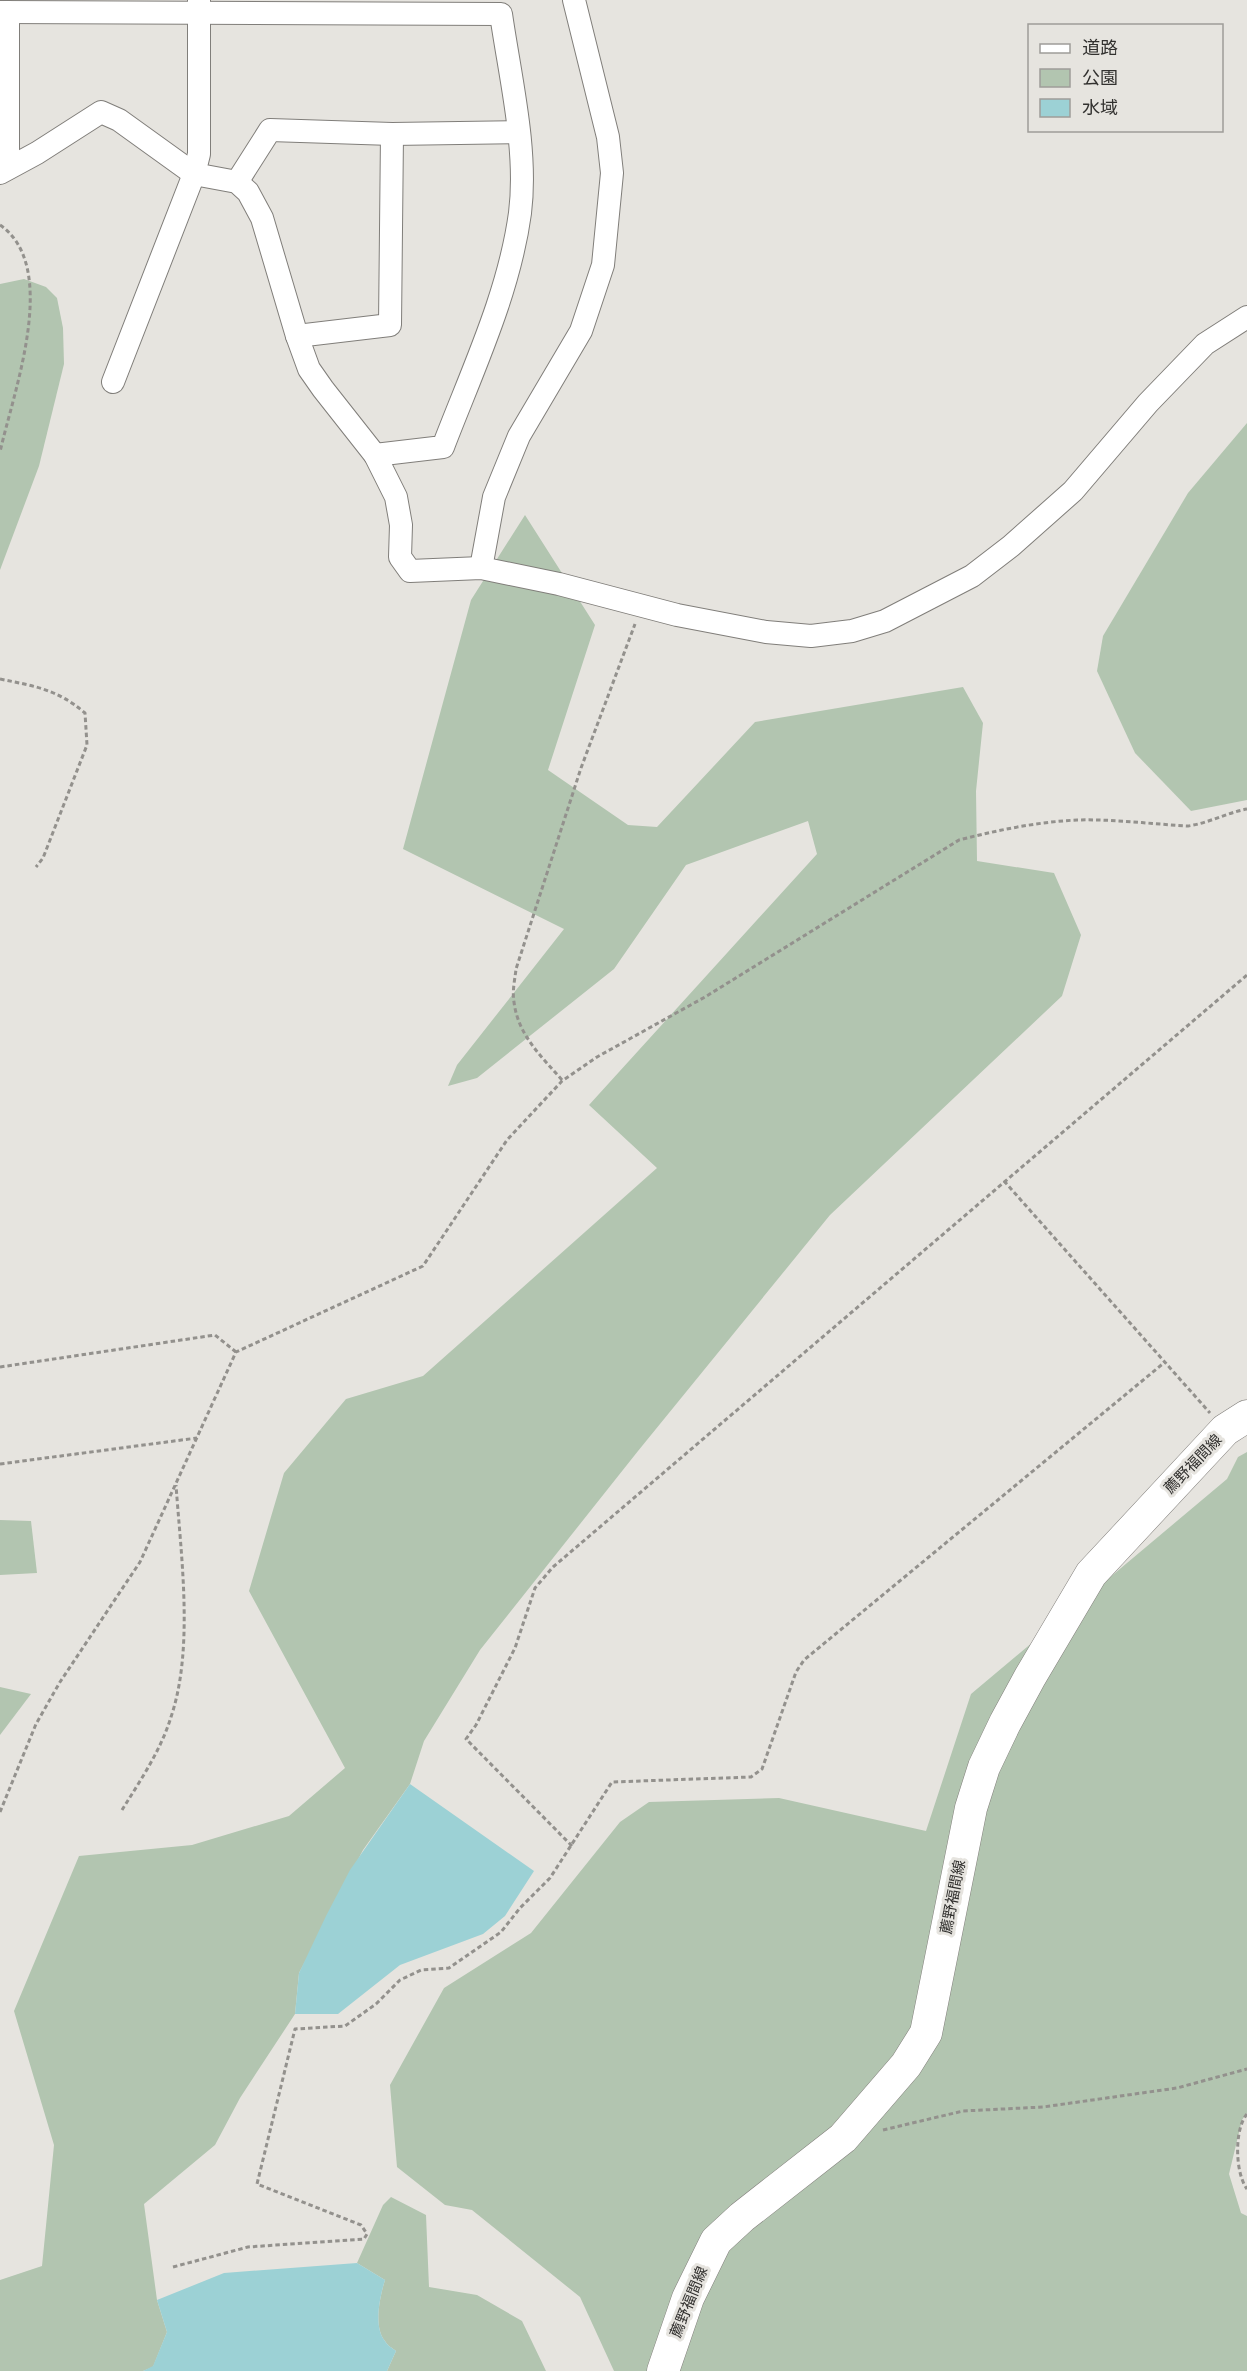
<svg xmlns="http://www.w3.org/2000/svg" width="1247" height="2371" viewBox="0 0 1247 2371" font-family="'Noto Sans','Noto Sans JP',sans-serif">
	<rect width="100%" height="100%" fill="#e6e4df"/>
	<g fill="#b2c5b0">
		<path d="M24,279L46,287L57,298L63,328L64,364L39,466L0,570V284Z"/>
		<path d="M1247,423V800L1191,811L1135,753L1097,671L1103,636L1188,493Z"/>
		<path d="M525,515L595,625L548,770L628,825L657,827L755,722L963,687L983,723L976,791L977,861L1054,873L1081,935L1062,996L830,1215L638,1451L480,1650L424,1741L410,1784L363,1850L299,1973L295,2014L240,2098L215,2145L144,2204L157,2300L167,2332L153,2367L143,2371H0V2280L42,2266L54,2145L14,2011L79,1856L192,1845L289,1816L345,1768L249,1591L284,1473L346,1399L423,1376L657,1168L589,1105L817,854L808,821L686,865L614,969L477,1078L448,1086L457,1065L564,929L403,849L471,600Z"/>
		<path d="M1247,1452V2113L1242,2120L1229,2174L1241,2213L1247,2216V2371H614L580,2297L472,2210L445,2205L397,2167L390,2085L444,1988L531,1933L620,1822L649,1802L779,1798L926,1831L971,1694L1227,1479L1238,1457Z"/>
		<path d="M0,1520L31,1521L37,1573L0,1575Z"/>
		<path d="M0,1687L31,1694L0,1735Z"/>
		<path d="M391,2197L426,2215L429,2287L477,2295L522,2321L546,2371H387L396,2351C392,2348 387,2345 385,2341C373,2327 380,2296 385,2280L357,2263L383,2205Z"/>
	</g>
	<g fill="#9cd1d5">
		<path d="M410,1784L534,1871L505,1916L483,1934L400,1965L338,2014H295L299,1973L326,1916L350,1870Z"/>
		<path d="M357,2263L385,2280C380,2296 373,2327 385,2341C387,2345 392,2348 396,2351L387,2371H143L153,2366L167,2332L157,2300L224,2273Z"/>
	</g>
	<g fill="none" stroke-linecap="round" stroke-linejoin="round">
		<g stroke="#807e7a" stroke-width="24">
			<g id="street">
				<path d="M0,12L501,14C510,77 528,150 520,213C509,294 472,371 443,447L375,455"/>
				<path d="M8,168V12"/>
				<path d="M0,173L37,153L101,112L119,120L194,174L237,182L248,192L262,218L297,336L309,369L323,389L375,455L396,497L401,525L400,557L410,571L481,568L559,584L677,615L766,632L811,636L852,631L885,621L972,576L1011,546L1073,491L1148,403L1205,344L1247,317"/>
				<path d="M237,182L270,130L392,134L518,132"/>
				<path d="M297,336L390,325L392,134"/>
				<path d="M113,382L194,174L199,154V0"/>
				<path d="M481,568L494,497L519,436L581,331L603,265L612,173L608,137L574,0"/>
			</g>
		</g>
		<g stroke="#807e7a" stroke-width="33">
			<path id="secondary" d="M663,2371L688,2298L716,2241L742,2217L843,2138L906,2065L926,2033L971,1808L984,1767L1005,1723L1030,1677L1091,1574L1225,1430L1247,1416"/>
		</g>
		<g stroke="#93918d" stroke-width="3" stroke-dasharray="4.5 3" stroke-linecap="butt">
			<path d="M0,225C61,267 13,393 0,452"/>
			<path d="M0,679C34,686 57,689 85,713L87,745L43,858L36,867"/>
			<path d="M562,1080C541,1056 518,1035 514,1002C512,991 515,979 516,969L581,768L635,624"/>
			<path d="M1004,1181L1210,1413"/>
			<path d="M0,1367L215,1335L236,1352"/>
			<path d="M0,1464L197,1438"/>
			<path d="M122,1810C140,1781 161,1750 171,1717C194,1649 181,1556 176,1485"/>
			<path d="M0,1812L36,1724L60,1682L140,1562L236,1352L423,1266L507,1140L562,1081L597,1057L705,997L959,840C998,830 1037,822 1077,820C1114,819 1151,824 1188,826C1209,823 1226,813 1247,809"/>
			<path d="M572,1846L466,1739L476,1725L515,1648L535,1588L553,1567L1247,975"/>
			<path d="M1247,2114C1234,2129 1235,2173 1247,2189"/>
			<path d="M883,2130L963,2111L1043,2107L1177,2088L1247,2069"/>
			<path d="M173,2267L248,2247L364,2239L367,2234L361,2225L257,2184L295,2029L345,2026L376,2004L400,1980L421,1970L449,1968L501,1932L520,1908L550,1878L612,1782L751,1777L762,1769L796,1672L804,1660L1165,1362"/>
		</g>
		<use href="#street" stroke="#fff" stroke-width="22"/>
		<use href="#secondary" stroke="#fff" stroke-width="32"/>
	</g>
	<g text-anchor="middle" stroke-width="6" stroke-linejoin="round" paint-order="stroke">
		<g font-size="15" fill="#32312f" stroke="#e6e4df">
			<text transform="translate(1193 1464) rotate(-46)" y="5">薦野福間線</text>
			<text transform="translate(953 1897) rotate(-79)" y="5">薦野福間線</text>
			<text transform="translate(689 2302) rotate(-68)" y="5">薦野福間線</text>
		</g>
	</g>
	<rect x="1028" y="24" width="195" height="108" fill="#e6e4df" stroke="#9e9c99" stroke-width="1.5"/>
	<rect x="1040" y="44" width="30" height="9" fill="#ffffff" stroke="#9e9c99" stroke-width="1.5"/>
	<text x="1082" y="54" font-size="18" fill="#32312f">道路</text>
	<rect x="1040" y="69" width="30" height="18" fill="#b2c5b0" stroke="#9e9c99" stroke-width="1.5"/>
	<text x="1082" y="84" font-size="18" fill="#32312f">公園</text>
	<rect x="1040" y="99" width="30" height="18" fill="#9cd1d5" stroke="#9e9c99" stroke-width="1.5"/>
	<text x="1082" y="114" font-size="18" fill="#32312f">水域</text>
</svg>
